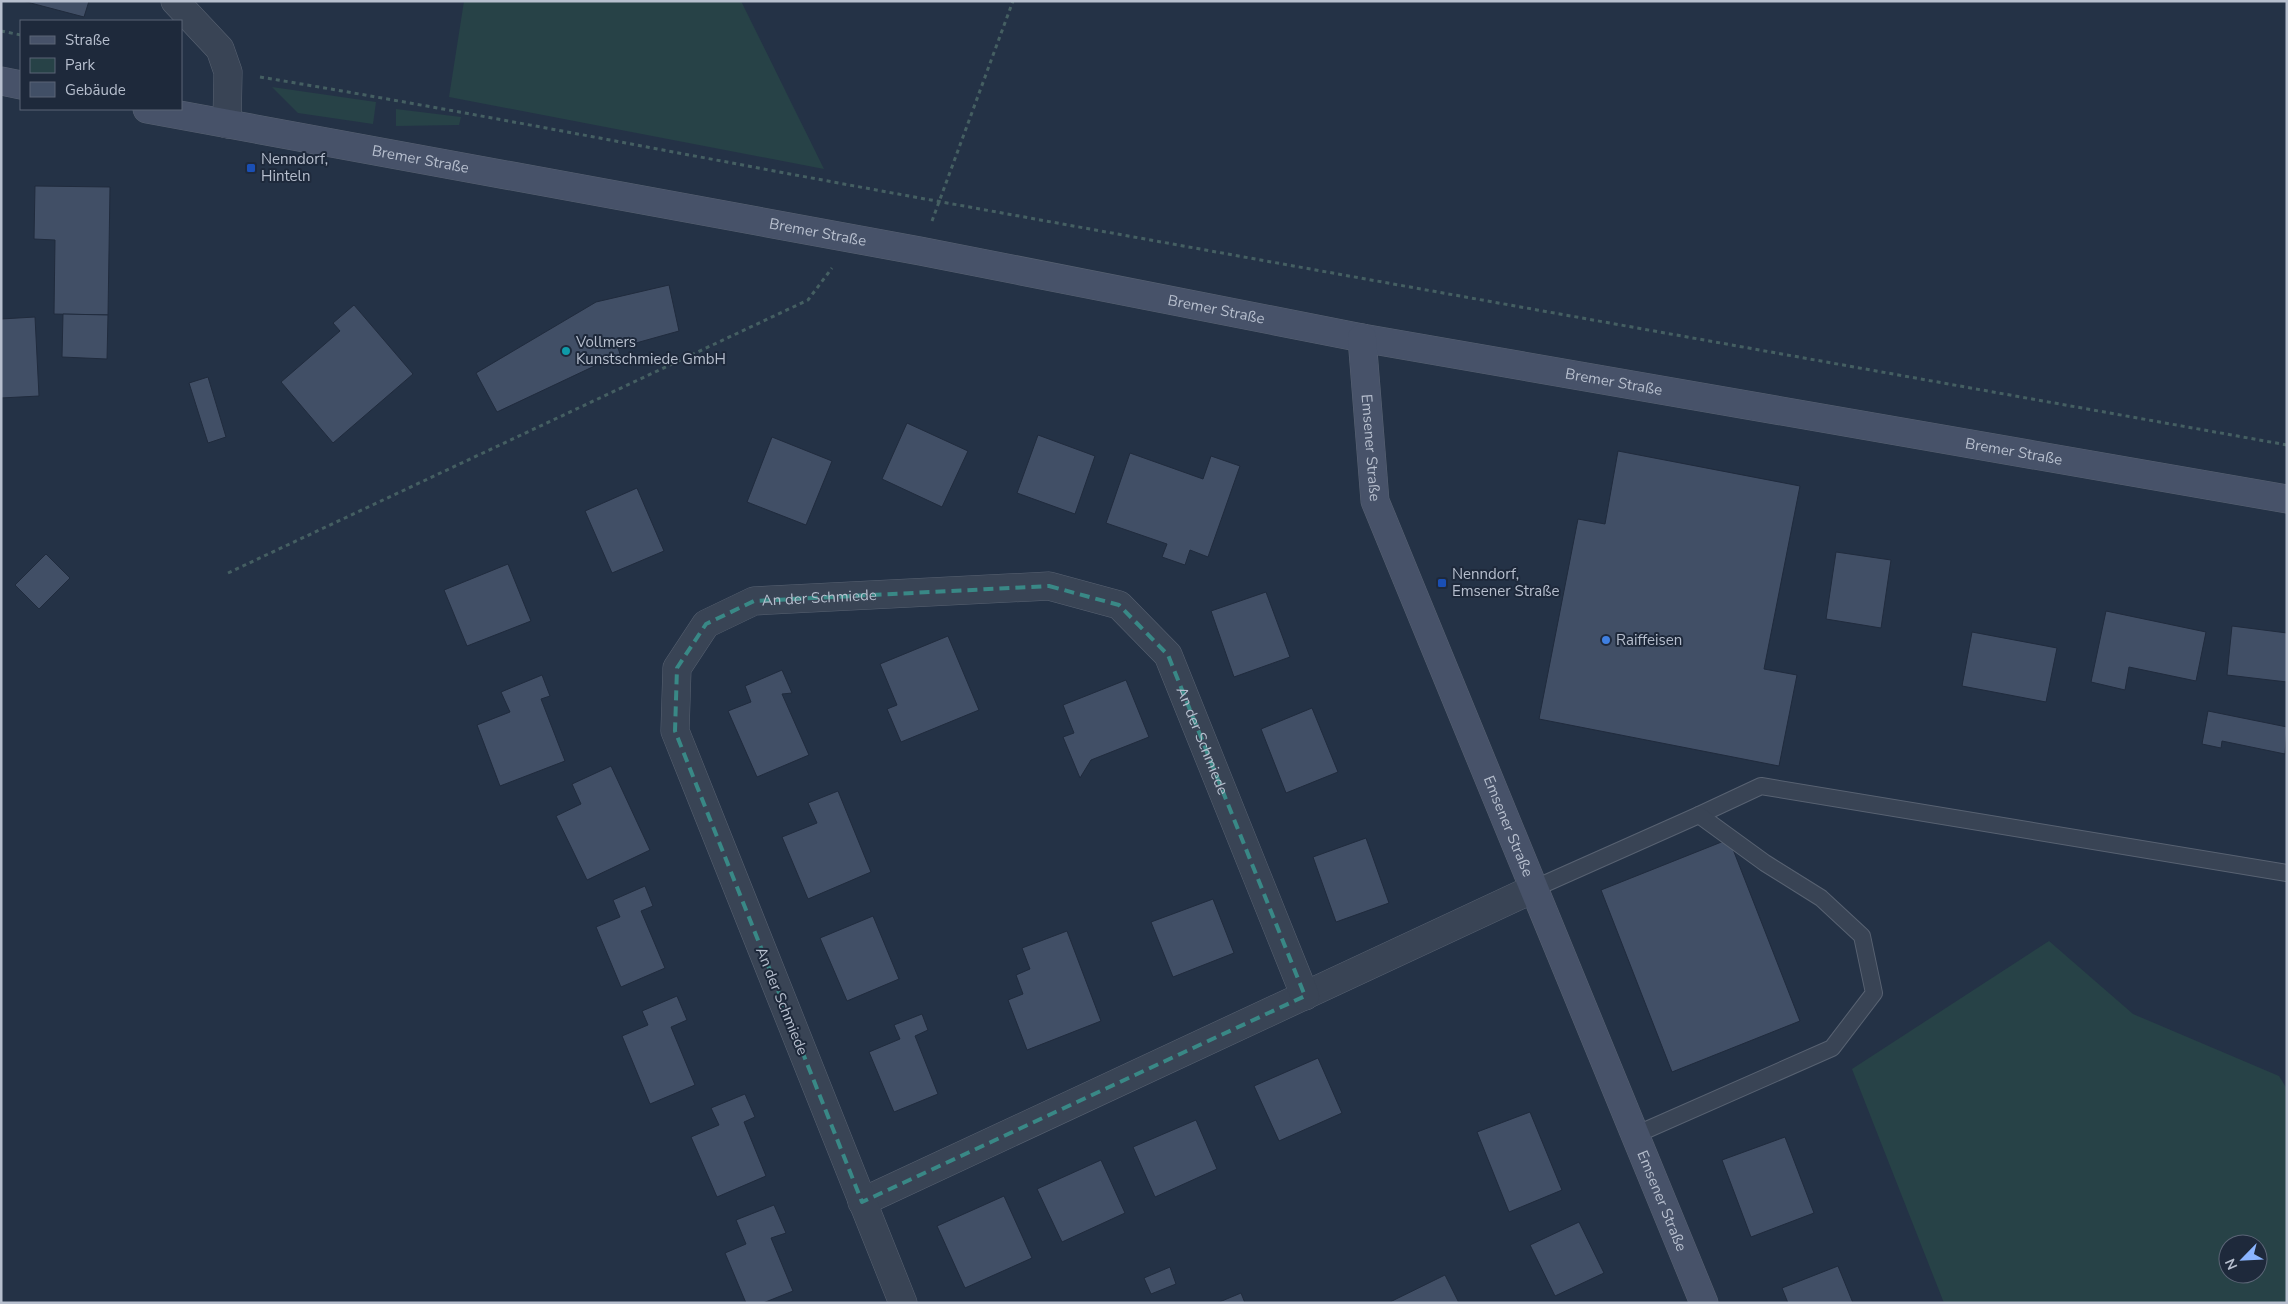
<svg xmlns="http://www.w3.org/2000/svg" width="2288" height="1304" viewBox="0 0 2288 1304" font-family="'Nunito Sans',sans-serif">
	<rect width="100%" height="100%" fill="#243246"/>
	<g fill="#274247" fill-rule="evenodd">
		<path d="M464,1H741L824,169L449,97Z"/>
		<path d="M272,87L376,102L373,124L298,113Z"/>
		<path d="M396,109L461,117L459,125L396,126Z"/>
		<path d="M2049,941L2133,1014L2279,1076L2287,1089V1303H1944L1852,1069ZM2228,1244H2258V1274H2228Z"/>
	</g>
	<g fill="#414f66" stroke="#202b3d">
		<path d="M23,1H89L84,17Z"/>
		<path d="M35,186L110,187L108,315L54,314L55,240L34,239Z"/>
		<path d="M669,285L679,331L618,348L620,354L497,412L476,373L596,302Z"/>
		<path d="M354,305L413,374L333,443L281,382L340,331L333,323Z"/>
		<path d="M63,314L108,315L107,359L62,357Z"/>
		<path d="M35,317L39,396L1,398V319Z"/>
		<path d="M208,377L226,437L208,443L189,383Z"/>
		<path d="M907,423L968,451L942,507L882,479Z"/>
		<path d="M1038,435L1095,456L1075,514L1017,493Z"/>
		<path d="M772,437L832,461L806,525L747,502Z"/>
		<path d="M1618,451L1800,486L1764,669L1797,675L1779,766L1539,719L1578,519L1605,524Z"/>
		<path d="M1130,453L1203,479L1211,456L1240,466L1208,557L1190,550L1185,565L1162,557L1167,544L1106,523Z"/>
		<path d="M637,488L664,551L612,573L585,511Z"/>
		<path d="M1836,552L1891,560L1881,628L1826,619Z"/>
		<path d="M46,554L70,578L39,609L15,585Z"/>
		<path d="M508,564L531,621L467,646L444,590Z"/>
		<path d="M1266,592L1290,657L1234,677L1211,611Z"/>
		<path d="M2106,611L2206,632L2196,681L2129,667L2125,690L2091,682Z"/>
		<path d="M2232,626L2287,633V682L2227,675Z"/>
		<path d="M1972,632L2057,648L2046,702L1962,686Z"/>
		<path d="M948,636L979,710L901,742L887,709L897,705L880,664Z"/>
		<path d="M782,670L792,693L782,694L809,755L757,777L728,711L751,702L745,686Z"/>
		<path d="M542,675L550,696L541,699L565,761L500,786L477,725L510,712L501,692Z"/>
		<path d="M1126,680L1149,737L1091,760L1080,778L1063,737L1074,733L1063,705Z"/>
		<path d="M1312,708L1338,772L1286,793L1261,729Z"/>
		<path d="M2208,711L2287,727L2285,754L2222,741L2221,748L2202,744Z"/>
		<path d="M611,766L650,850L587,880L556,816L581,804L572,784Z"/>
		<path d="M838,791L871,872L808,899L782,837L817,823L808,803Z"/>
		<path d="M1366,838L1389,903L1336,922L1313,857Z"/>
		<path d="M1729,839L1800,1021L1672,1072L1601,890Z"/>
		<path d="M645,886L653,906L641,911L665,968L621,987L596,927L620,917L613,900Z"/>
		<path d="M1213,899L1234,953L1173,977L1151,922Z"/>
		<path d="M873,916L899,979L847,1001L820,938Z"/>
		<path d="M1067,931L1101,1021L1027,1050L1008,1000L1023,994L1016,975L1030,969L1022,948Z"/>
		<path d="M677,996L687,1020L671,1027L695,1085L650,1104L622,1036L648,1025L642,1011Z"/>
		<path d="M922,1014L928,1030L915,1036L938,1094L894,1112L869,1052L900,1039L894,1025Z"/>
		<path d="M1318,1058L1342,1113L1279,1141L1254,1086Z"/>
		<path d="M745,1094L755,1117L744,1122L766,1176L717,1197L691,1137L719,1125L711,1108Z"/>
		<path d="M1530,1112L1562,1190L1509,1212L1477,1132Z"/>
		<path d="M1196,1120L1217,1169L1155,1197L1133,1147Z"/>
		<path d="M1785,1137L1814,1213L1751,1237L1722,1160Z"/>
		<path d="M1101,1160L1125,1213L1062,1242L1037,1189Z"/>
		<path d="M1004,1196L1032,1258L965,1288L937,1226Z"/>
		<path d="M774,1205L786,1233L771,1238L793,1291L763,1303H746L725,1253L746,1244L736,1220Z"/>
		<path d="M1579,1222L1604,1273L1555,1296L1530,1245Z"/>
		<path d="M1838,1266L1853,1303H1788L1782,1288Z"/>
		<path d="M1170,1267L1176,1284L1151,1294L1144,1278Z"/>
		<path d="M1445,1275L1459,1303H1390V1302Z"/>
		<path d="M1241,1293L1245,1303H1217Z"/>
	</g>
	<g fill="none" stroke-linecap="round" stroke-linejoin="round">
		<g stroke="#586272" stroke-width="18">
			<g id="lane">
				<path d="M1699,815L1761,786L2287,873"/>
				<path d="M1533,889L1699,815L1765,863L1821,898L1862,936L1874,993L1832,1048L1635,1135"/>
			</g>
		</g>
		<g stroke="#586272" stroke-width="29">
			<g id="street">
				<path d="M175,1L220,49L228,72L227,124"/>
				<path d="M862,1202L1533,889"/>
				<path id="s1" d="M903,1303L675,731L677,668L706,624L754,601L1049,586L1119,605L1168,655L1305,996"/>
			</g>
		</g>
		<g stroke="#586272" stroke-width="29">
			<g id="secondary">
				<path d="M1,81L21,85"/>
				<path id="s2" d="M147,109L920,251L1362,338L2287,499"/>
				<path id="s3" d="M1362,338L1375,501L1704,1303"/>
			</g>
		</g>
		<g stroke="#455f62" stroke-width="3" stroke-dasharray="4 4" stroke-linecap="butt">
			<path d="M1,31L21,35"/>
			<path d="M260,77C488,115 715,161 942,202C1390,284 1839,364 2287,445"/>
			<path d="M932,221L1013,1"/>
			<path d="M228,573L808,300L832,268"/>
		</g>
		<use href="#lane" stroke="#394455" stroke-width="16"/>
		<use href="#street" stroke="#394455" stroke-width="28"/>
		<use href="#secondary" stroke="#475269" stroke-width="28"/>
	</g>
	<path fill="none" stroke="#398886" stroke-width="4" stroke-dasharray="10 6" stroke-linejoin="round" d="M1049,586L1119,605L1168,655L1305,996L862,1202L675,731L677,668L706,624L754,601Z"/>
	<g fill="#1a4fb4" stroke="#1e293b" stroke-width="2">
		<rect x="246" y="163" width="10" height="10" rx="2.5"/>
		<rect x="1437" y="578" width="10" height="10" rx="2.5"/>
	</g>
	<circle fill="#0f9aa8" stroke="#1e293b" stroke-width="2" cx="566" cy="351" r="5"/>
	<circle fill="#3f7fe0" stroke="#1e293b" stroke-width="2" cx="1606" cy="640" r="5"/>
	<g text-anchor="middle" stroke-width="4" stroke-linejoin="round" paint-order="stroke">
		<g font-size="15" fill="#b7bfce" stroke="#1e293b" text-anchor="start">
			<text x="261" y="164">Nenndorf,<tspan x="261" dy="17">Hinteln</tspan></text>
			<text x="576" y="347">Vollmers<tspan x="576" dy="17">Kunstschmiede GmbH</tspan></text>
			<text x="1452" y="579">Nenndorf,<tspan x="1452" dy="17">Emsener Straße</tspan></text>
			<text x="1616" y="645">Raiffeisen</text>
		</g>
		<g font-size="15" fill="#b7bfce" stroke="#1e293b">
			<text dy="5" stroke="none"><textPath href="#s2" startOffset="278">Bremer Straße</textPath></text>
			<text dy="5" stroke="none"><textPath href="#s2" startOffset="682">Bremer Straße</textPath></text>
			<text dy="5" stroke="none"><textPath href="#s2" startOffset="1088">Bremer Straße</textPath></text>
			<text dy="5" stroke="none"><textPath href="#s2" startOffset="1492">Bremer Straße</textPath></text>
			<text dy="5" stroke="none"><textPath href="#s3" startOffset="110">Emsener Straße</textPath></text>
			<text dy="5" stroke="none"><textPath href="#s2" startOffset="1898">Bremer Straße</textPath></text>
			<text dy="5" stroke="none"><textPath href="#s1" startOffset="850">An der Schmiede</textPath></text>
			<text dy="5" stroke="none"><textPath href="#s1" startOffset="1315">An der Schmiede</textPath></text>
			<text dy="5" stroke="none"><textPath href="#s3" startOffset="515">Emsener Straße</textPath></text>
			<text transform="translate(782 1001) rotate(68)" y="5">An der Schmiede</text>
			<text dy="5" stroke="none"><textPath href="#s3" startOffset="920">Emsener Straße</textPath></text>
		</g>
	</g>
	<rect width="2288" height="1304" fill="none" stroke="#b7bfce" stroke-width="5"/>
	<rect x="20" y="20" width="162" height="90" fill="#1e293b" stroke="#5b6576"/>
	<rect x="30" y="36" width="25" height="8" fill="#475269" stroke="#5b6576"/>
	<text x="65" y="45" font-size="15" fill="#b7bfce">Straße</text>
	<rect x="30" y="58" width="25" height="15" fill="#274247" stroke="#5b6576"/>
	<text x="65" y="70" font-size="15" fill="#b7bfce">Park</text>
	<rect x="30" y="82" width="25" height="15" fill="#414f66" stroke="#5b6576"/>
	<text x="65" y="95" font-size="15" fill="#b7bfce">Gebäude</text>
	<g transform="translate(2243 1259) rotate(246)"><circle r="24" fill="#1e293b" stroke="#5b6576"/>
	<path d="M0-4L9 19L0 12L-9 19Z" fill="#8bb5ff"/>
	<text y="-8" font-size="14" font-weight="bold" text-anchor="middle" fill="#b7bfce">N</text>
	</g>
</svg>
